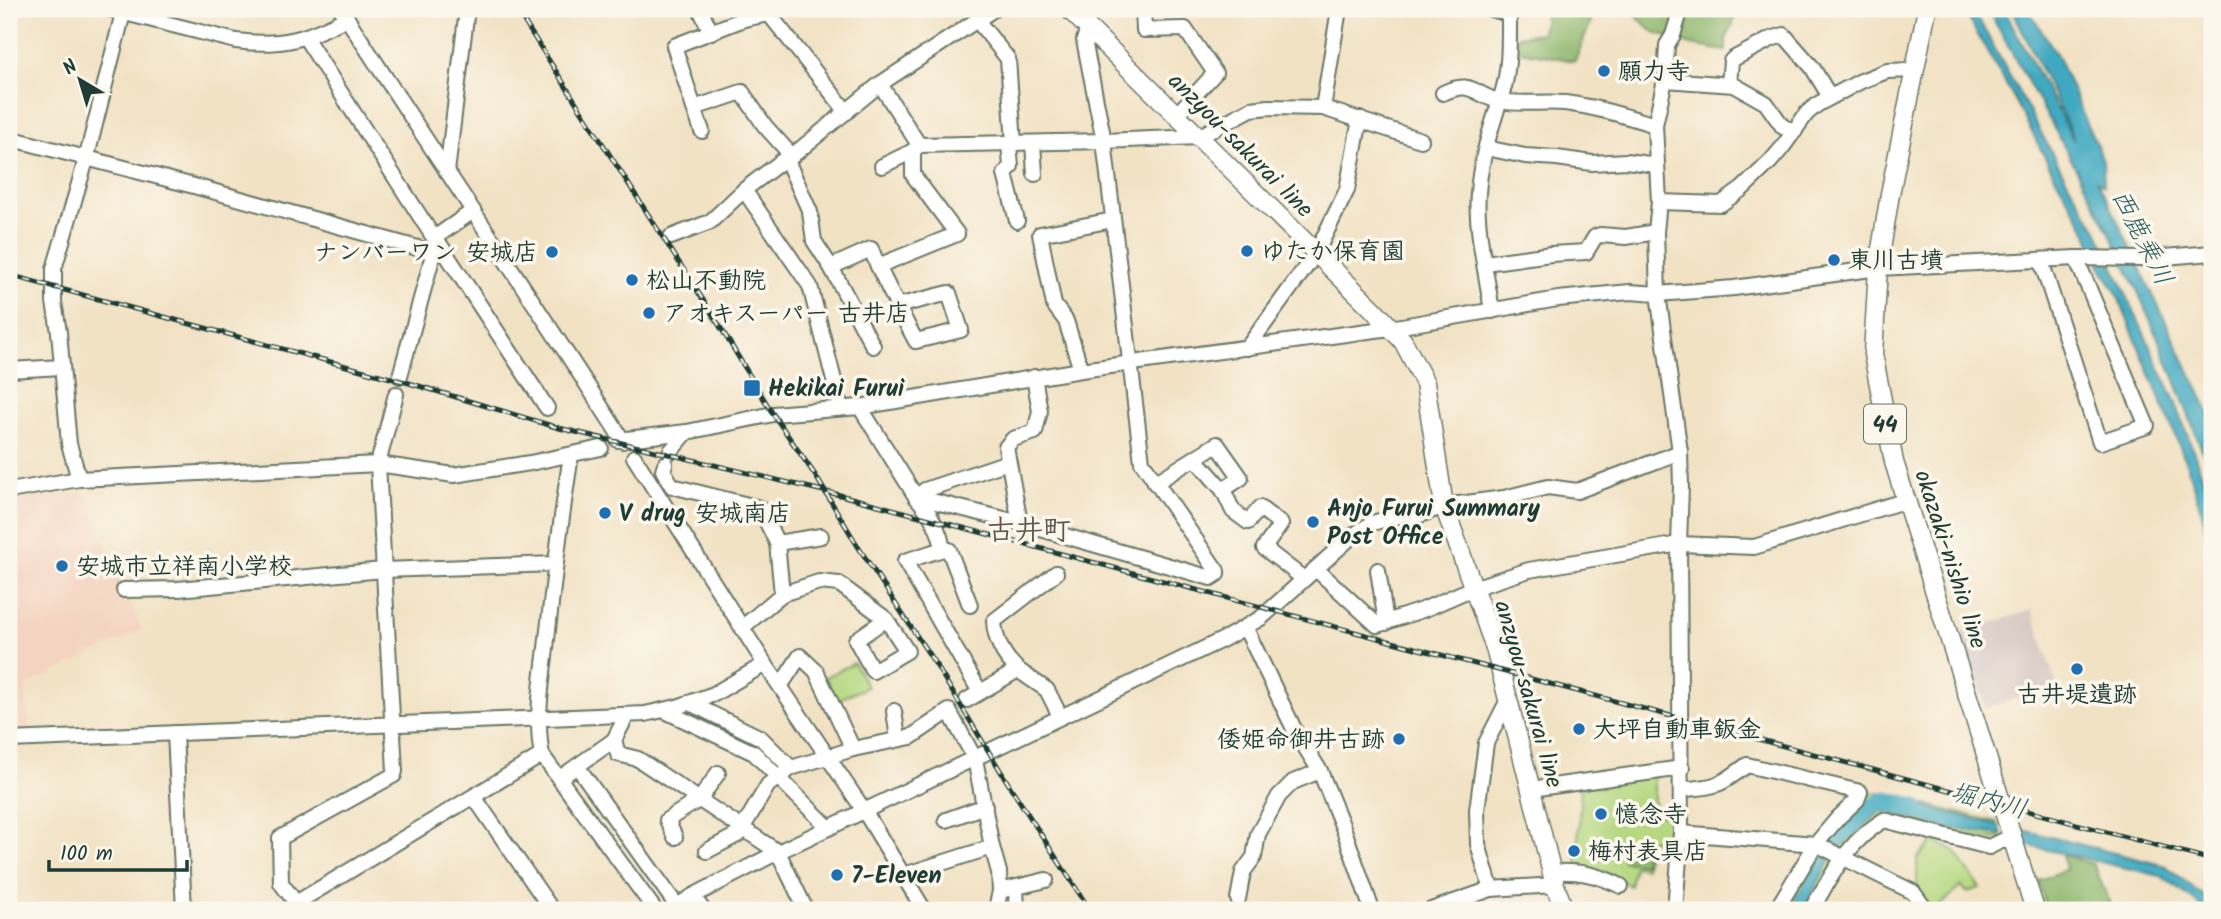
<svg xmlns="http://www.w3.org/2000/svg" width="2221" height="919" viewBox="0 0 2221 919" font-family="Kalam,'Klee One',sans-serif">
	<rect width="100%" height="100%" fill="#fbf7ec"/>
	<filter id="ink" filterUnits="userSpaceOnUse"><feTurbulence type="fractalNoise" baseFrequency=".0143" numOctaves="2"/><feDisplacementMap in="SourceGraphic" scale="14" xChannelSelector="R" yChannelSelector="G"/><feConvolveMatrix kernelMatrix="1 2 1 2 8 2 1 2 1" color-interpolation-filters="sRGB"/></filter>
	<filter id="wash" filterUnits="userSpaceOnUse"><feTurbulence type="fractalNoise" baseFrequency=".00686" numOctaves="4" result="noise"/><feDisplacementMap in="SourceGraphic" scale="28" xChannelSelector="R" yChannelSelector="G"/><feGaussianBlur stdDeviation="1.57" result="paint"/><feColorMatrix in="noise" values="0 0 0 0 0 0 0 0 0 0 0 0 0 0 0 0 0 1.4 0 .05"/><feComposite in="paint" operator="in"/></filter>
	<g filter="url(#wash)">
		<rect width="100%" height="100%" fill="#f2e2c4"/>
		<path fill="#f4d3c0" d="M84,491L142,630L25,686L30,734H9V502Z"/>
		<path fill="#d0c0bc" d="M2032,610L2057,686L1986,708L1961,632Z"/>
		<g fill="#b5d880" stroke="#6a8a5a" stroke-width="2">
			<path d="M854,663L867,687L837,700L825,677Z"/>
			<path d="M1654,775V814L1676,815L1675,842L1649,840L1645,868L1634,866L1630,886L1605,872L1577,867L1581,786Z"/>
			<path d="M1865,790L1997,822L2001,839L1975,838L1882,816L1807,910H1780L1816,853Z"/>
			<path d="M1933,841L1954,850L1980,888L1967,892L1961,886L1936,910H1930L1917,894V859Z"/>
		</g>
		<g fill="#90b86e" stroke="#587a51" stroke-width="2">
			<path d="M1546,9H1596L1575,61L1515,50L1518,36L1542,33Z"/>
			<path d="M1628,9H1739L1726,39V51L1691,45L1652,31Z"/>
			<path d="M1647,842L1644,864L1623,861L1625,853L1632,855L1642,849Z"/>
			<path d="M2062,855L2093,864C2101,879 2105,897 2115,910H2047L2038,881L2066,869Z"/>
		</g>
		<g fill="#41a9c1" stroke="#30737a" stroke-width="2">
			<path d="M1963,9H1973L2073,191L2096,228L2175,401L2212,502V546L2185,459L2116,292L2100,266L2084,226L2058,182L2015,100Z"/>
			<path d="M1988,9H2004L2074,141L2071,132L2012,9H2028L2056,53L2103,160L2104,185L2096,179L2107,199L2212,418V476C2185,406 2159,336 2127,268C2085,179 2034,95 1988,9Z"/>
			<path d="M1878,799L1914,804L1999,825L2002,835L1940,827L1881,811L1837,850L1828,846C1842,826 1856,809 1878,799Z"/>
			<path d="M2023,830L2166,866L2212,903V910H2207L2161,876L2025,845Z"/>
			<path d="M1821,856L1831,859L1803,910H1788Z"/>
		</g>
		<g fill="none" stroke-linecap="round" stroke-linejoin="round">
			<path stroke="#41a9c1" stroke-width="16" d="M1865,810L1885,799L1916,806"/>
		</g>
	</g>
	<g filter="url(#ink)">
		<g fill="none" stroke-linecap="round" stroke-linejoin="round">
			<g stroke="#697766" stroke-width="18">
				<g id="minor">
					<path d="M109,9L236,41C282,47 306,39 347,18"/>
					<path d="M341,9C434,154 531,296 623,441"/>
					<path d="M700,9L711,32"/>
					<path d="M740,9L744,19L769,14L847,112"/>
					<path d="M1143,9L1144,30L1185,29L1215,73L1177,114"/>
					<path d="M1491,9L1509,14C1509,40 1510,69 1502,94C1492,125 1480,160 1478,193C1475,227 1487,276 1492,311"/>
					<path d="M744,19L674,46L694,108L742,92L765,126L792,156"/>
					<path d="M977,20L1008,59L1014,144"/>
					<path d="M305,37L432,235L437,240L547,408"/>
					<path d="M1665,80L1734,85L1766,103L1783,127L1795,131"/>
					<path d="M880,84L919,145L1104,141L1198,137L1251,109L1269,107L1323,108L1421,140"/>
					<path d="M1729,84L1731,61L1733,59L1771,39L1784,35L1812,67L1830,97"/>
					<path d="M1443,93C1472,79 1474,95 1499,101C1520,105 1544,101 1565,103C1596,107 1625,116 1655,125L1659,202L1656,232L1658,294L1680,452L1681,486L1679,544L1681,833L1675,910"/>
					<path d="M694,108L702,131"/>
					<path d="M1323,108L1339,9"/>
					<path d="M1655,125L1665,80L1667,45L1673,35L1681,9"/>
					<path d="M9,138L194,186L432,252"/>
					<path d="M1033,143L1035,174"/>
					<path d="M1009,144L1011,166L1005,174L1017,221"/>
					<path d="M1486,148L1525,156L1557,158L1592,163L1626,161L1657,165"/>
					<path d="M786,158L810,212L814,241L831,267L873,346"/>
					<path d="M882,166L913,151"/>
					<path d="M447,172L467,9"/>
					<path d="M744,190L810,286L841,408"/>
					<path d="M1659,202L1721,204L1742,189L1770,162L1782,148L1807,113L1818,104L1861,81L1887,71L1915,70"/>
					<path d="M671,237L710,222L744,190L786,158L792,156L880,84L994,9"/>
					<path d="M2041,261L2100,442L2147,426L2076,258"/>
					<path d="M1485,263L1551,254L1586,252L1595,237L1600,235L1626,237L1656,232"/>
					<path d="M831,267L871,249L878,266"/>
					<path d="M897,306L949,293L961,330L916,341C902,316 890,291 878,266L957,234L913,175V151L919,145"/>
					<path d="M1247,348L1316,253L1347,190L1360,119"/>
					<path d="M9,370L62,367"/>
					<path d="M1081,370L1066,321L1054,305L1040,234L1113,220"/>
					<path d="M400,376L437,240L440,234L473,211"/>
					<path d="M396,394L378,464L395,771L394,775L280,838L281,883L296,903L542,755"/>
					<path d="M860,407L916,497L1020,523L1211,578L1217,574V571L1142,462L1104,141L1084,40L1088,28"/>
					<path d="M618,440L687,432L773,414L860,407L1081,370L1390,328L1558,299L1630,292L1658,294L1734,288L1878,268L2076,258L2141,259L2212,253"/>
					<path d="M670,452L687,432"/>
					<path d="M571,455C561,519 553,583 546,648C542,683 535,720 542,755L655,910"/>
					<path d="M634,457L765,664L865,812L924,910"/>
					<path d="M1196,459L1223,490L1233,511L1248,522L1260,508L1281,524L1264,548L1304,579"/>
					<path d="M665,464L663,470L672,486L760,508L777,543L782,594L743,627"/>
					<path d="M79,479L69,444L59,332L54,302V269L86,160L124,9"/>
					<path d="M1155,483L1217,444L1241,478L1223,490"/>
					<path d="M9,491L79,479L378,464L454,475L530,463L601,448"/>
					<path d="M1020,523L1006,447L1013,439L1035,432L1040,411L1034,377"/>
					<path d="M777,543L821,536"/>
					<path d="M943,549C940,530 929,511 916,497L925,490L1008,462"/>
					<path d="M1316,569L1377,625L1425,609L1473,588L1529,570L1679,544L1754,547L1907,500"/>
					<path d="M1378,570L1386,623"/>
					<path d="M124,590L178,589L383,570L555,564"/>
					<path d="M782,594L819,582L839,584L886,619L907,651L873,671L856,640L886,619"/>
					<path d="M970,605L949,550L943,549L905,561L980,692"/>
					<path d="M1245,627L1295,731L1320,771L1344,830L1372,910"/>
					<path d="M1018,670C1004,657 995,641 994,621L1056,573"/>
					<path d="M781,685L800,656L816,671L853,749"/>
					<path d="M967,700L1018,670L1047,690L1060,716"/>
					<path d="M690,703L761,738L791,768"/>
					<path d="M663,710L754,753L829,828"/>
					<path d="M894,711L898,739"/>
					<path d="M175,733L184,910"/>
					<path d="M9,740L645,714L677,707L714,694L765,664"/>
					<path d="M614,740L618,754L638,759L778,852L806,910"/>
					<path d="M577,766L677,906"/>
					<path d="M560,778L614,740L627,715"/>
					<path d="M1531,789L1682,768"/>
					<path d="M1684,789C1716,788 1722,784 1747,765L1860,792L1857,800L1838,818L1816,844L1776,910"/>
					<path d="M474,797L552,910"/>
					<path d="M946,820L985,806"/>
					<path d="M1681,833L1816,844L1913,892L1926,910"/>
					<path d="M675,837L667,820L700,799L718,773"/>
					<path d="M707,851L739,834L768,785L791,768L853,749L911,737L949,711L975,759L992,847L999,872L1000,891L996,910"/>
					<path d="M1552,872C1580,871 1596,874 1621,886"/>
					<path d="M904,875L992,847"/>
					<path d="M1016,888L1017,910"/>
					<path d="M1491,889L1478,844L1477,810L1486,743L1509,698"/>
					<path d="M1000,891L1046,880"/>
					<path d="M693,896L703,910"/>
					<path d="M1238,899L1243,872L1254,857L1258,834L1279,796L1293,782L1320,771"/>
					<path d="M671,910L693,896L778,852L1224,639L1261,618L1351,537L1372,523L1403,515H1420L1444,506L1504,498L1548,487L1577,491L1680,452"/>
					<path d="M1431,910L1491,889L1555,885"/>
					<path d="M1811,910C1833,874 1847,842 1884,820L1989,847L2001,841H2013"/>
				</g>
			</g>
			<g stroke="#697766" stroke-width="21">
				<g id="major">
					<path d="M1069,9L1374,310L1403,341L1425,383L1444,506L1495,648L1555,885L1564,910"/>
					<path d="M1927,9L1890,194L1878,268L1873,354L1894,462L2035,910"/>
				</g>
			</g>
			<use href="#minor" stroke="#fff" stroke-width="14"/>
			<use href="#major" stroke="#fff" stroke-width="18"/>
			<g stroke="#1f3d34" stroke-width="5">
				<g id="rail">
					<path d="M516,9L716,320L773,414L815,475L859,548L936,665L1011,788L1090,910"/>
					<path d="M9,275L409,383L559,428L840,495L2212,860"/>
				</g>
			</g>
			<use href="#rail" stroke="#fbf7ec" stroke-width="2.5" stroke-dasharray="8" stroke-linecap="butt"/>
		</g>
	</g>
	<g fill="#1f6fb2" stroke="#fbf7ec" stroke-width="2.5">
		<circle cx="1604" cy="71" r="7"/>
		<circle cx="1247" cy="251" r="7"/>
		<circle cx="552" cy="252" r="7"/>
		<circle cx="1834" cy="260" r="7"/>
		<circle cx="632" cy="280" r="7"/>
		<circle cx="649" cy="313" r="7"/>
		<rect x="743" y="379" width="18" height="18" rx="3.5"/>
		<circle cx="605" cy="513" r="7"/>
		<circle cx="1313" cy="522" r="7"/>
		<circle cx="62" cy="566" r="7"/>
		<circle cx="2077" cy="669" r="7"/>
		<circle cx="1579" cy="729" r="7"/>
		<circle cx="1399" cy="739" r="7"/>
		<circle cx="1601" cy="814" r="7"/>
		<circle cx="1574" cy="851" r="7"/>
		<circle cx="837" cy="875" r="7"/>
	</g>
	<g text-anchor="middle" stroke-width="7" stroke-linejoin="round" paint-order="stroke">
		<rect fill="#fbf7ec" stroke="#61756b" stroke-width="2" x="1864" y="404.5" width="42" height="39" rx="5"/>
		<g font-size="23" font-weight="bold" fill="#1f3d34">
			<text x="1885" y="432">44</text>
		</g>
		<g font-size="24" font-weight="bold" fill="#1f3d34" stroke="#fbf7ec" text-anchor="start">
			<text x="1618" y="79">願力寺</text>
			<text x="1261" y="259">ゆたか保育園</text>
			<text x="538" y="260" text-anchor="end">ナンバーワン 安城店</text>
			<text x="1848" y="268">東川古墳</text>
			<text x="646" y="288">松山不動院</text>
			<text x="663" y="321">アオキスーパー 古井店</text>
			<text x="768" y="396">Hekikai Furui</text>
			<text x="1327" y="516">Anjo Furui Summary<tspan x="1327" dy="28">Post Office</tspan></text>
			<text x="619" y="521">V drug 安城南店</text>
			<text x="76" y="574">安城市立祥南小学校</text>
			<text x="2077" y="702" text-anchor="middle">古井堤遺跡</text>
			<text x="1593" y="737">大坪自動車鈑金</text>
			<text x="1385" y="747" text-anchor="end">倭姫命御井古跡</text>
			<text x="1615" y="822">憶念寺</text>
			<text x="1588" y="859">梅村表具店</text>
			<text x="851" y="883">7-Eleven</text>
		</g>
		<g font-size="24" fill="#1f3d34" stroke="#fbf7ec">
			<text transform="translate(1241 145) rotate(45)" y="8">anzyou-sakurai line</text>
			<text transform="translate(1951 559) rotate(72)" y="8">okazaki-nishio line</text>
			<text transform="translate(1529 694) rotate(74)" y="8">anzyou-sakurai line</text>
		</g>
		<g font-size="26" font-style="italic" fill="#295d5e" stroke="#fbf7ec">
			<text transform="translate(2143 237) rotate(63)" y="9">西鹿乗川</text>
			<text transform="translate(1989 800) rotate(14)" y="9">堀内川</text>
		</g>
		<g font-size="28" font-weight="bold" fill="#625850" stroke="#fbf7ec">
			<text x="1029" y="539">古井町</text>
		</g>
	</g>
	<rect width="2221" height="919" fill="none" stroke="#fbf7ec" stroke-width="35"/>
	<g transform="translate(80 80) rotate(322)" stroke="#fbf7ec" stroke-width="5" paint-order="stroke">
	<path d="M0-5L12 26L0 18L-12 26Z" fill="#1f3d34"/>
	<text y="-10" font-size="19" font-weight="bold" text-anchor="middle" fill="#1f3d34">N</text>
	</g>
	<path d="M49 860v10h138v-10" fill="none" stroke="#1f3d34" stroke-width="3.5"/>
	<text x="60" y="860" font-size="21" fill="#1f3d34" stroke="#fbf7ec" stroke-width="5" paint-order="stroke">100 m</text>
</svg>
